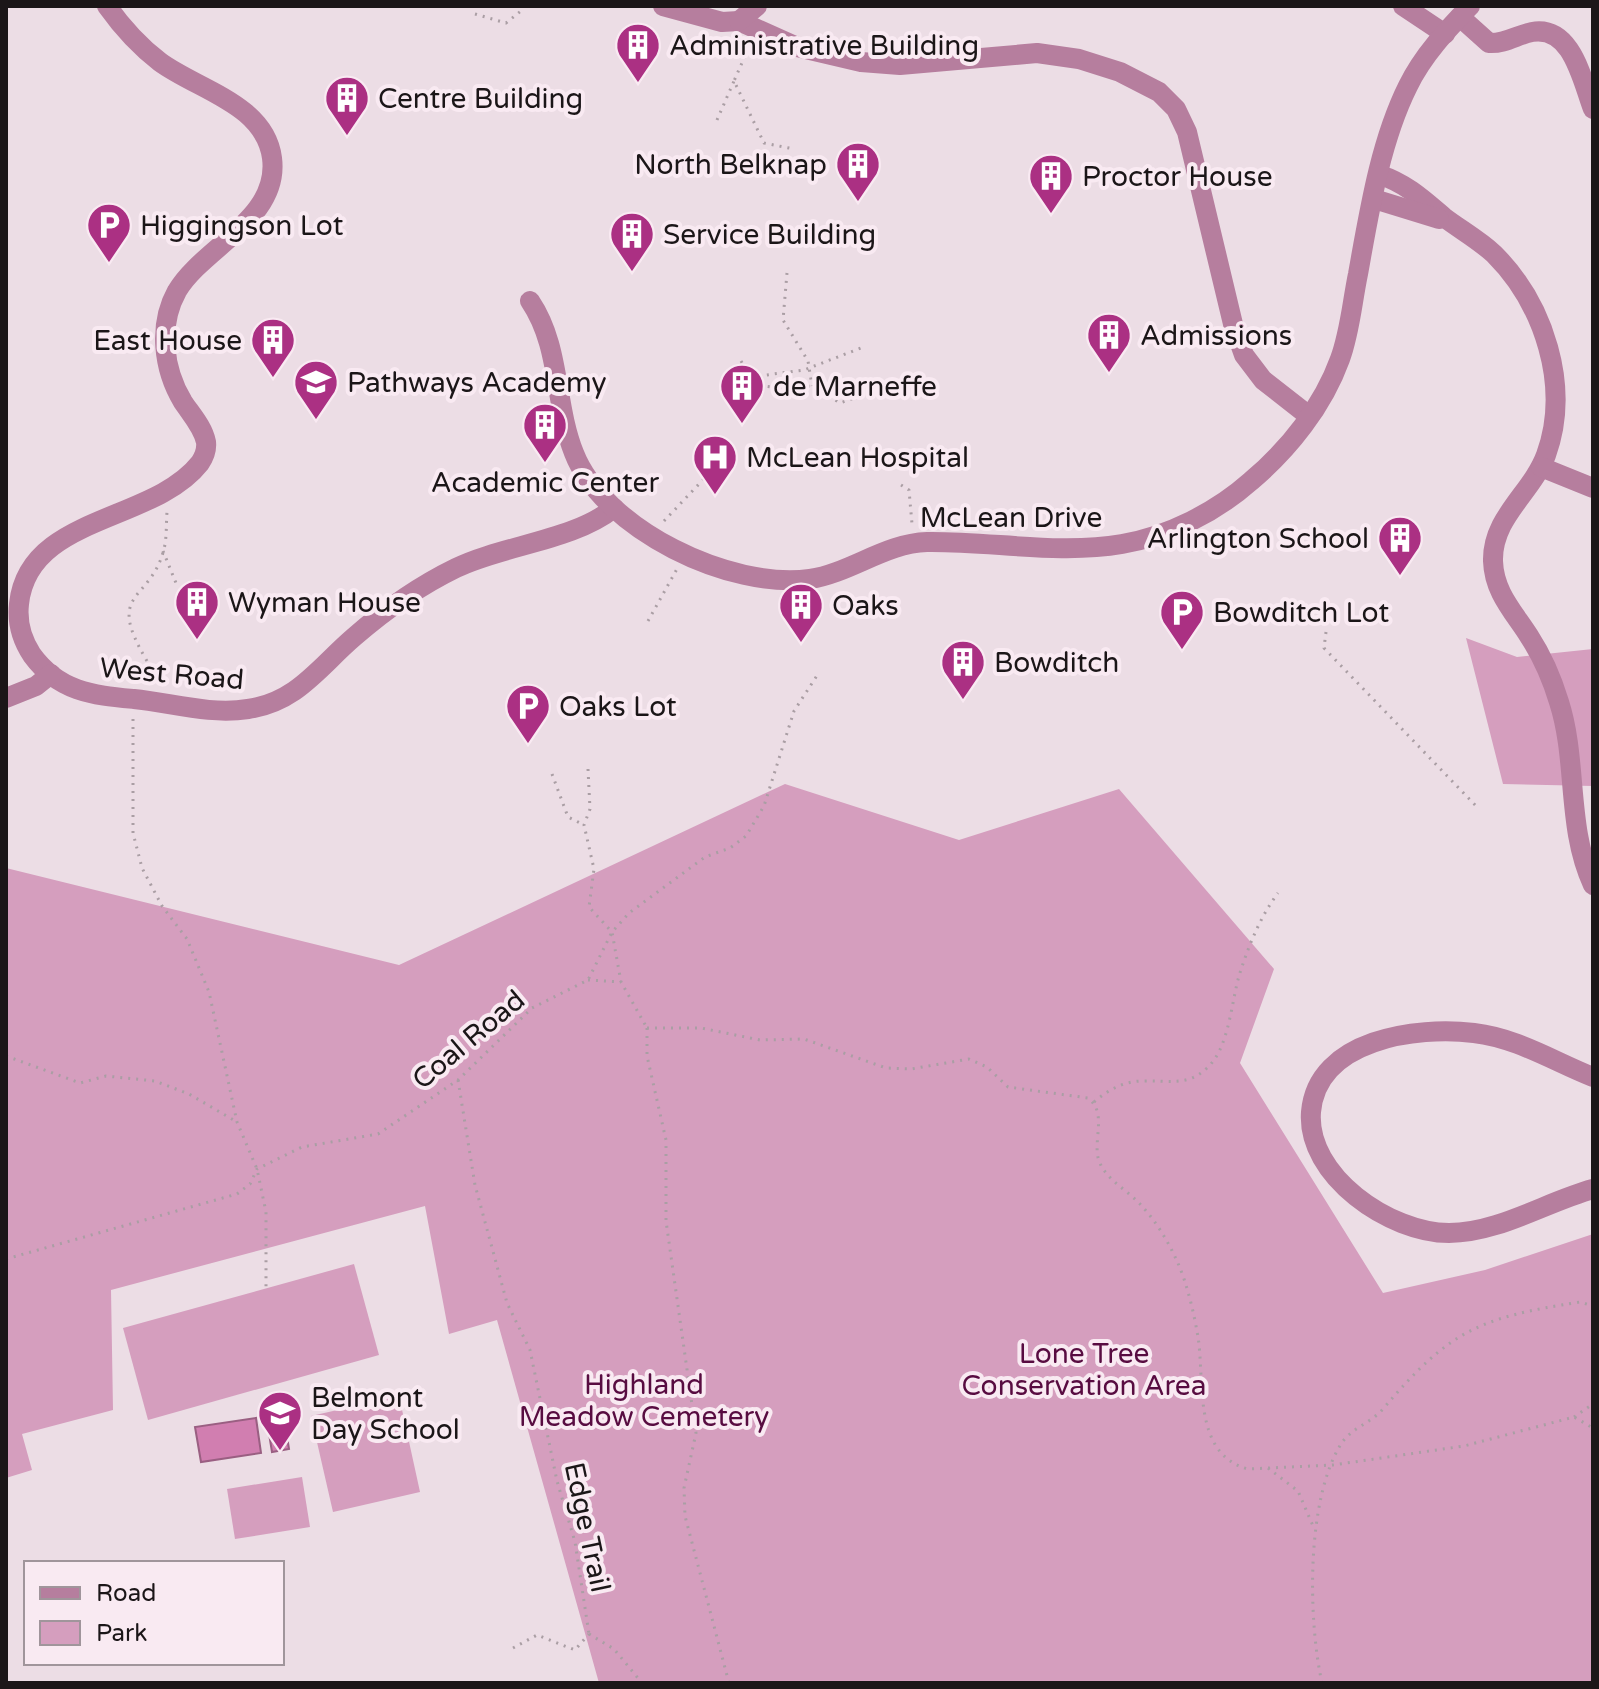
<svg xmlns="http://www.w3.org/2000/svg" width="1599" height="1689" viewBox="0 0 1599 1689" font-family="'Varela Round',sans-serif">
	<rect width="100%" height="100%" fill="#ecdde5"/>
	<g fill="#d59ebe">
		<path d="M1466,638L1517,657L1593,649V786L1503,784Z"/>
		<path d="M785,784L959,840L1119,789L1274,969L1240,1063L1383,1293L1485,1270L1593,1234V1683H599L497,1320L449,1334L425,1206L111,1290L113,1410L22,1434L32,1470L6,1478V868L399,965Z"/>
		<path d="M354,1264L379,1355L148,1420L123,1328Z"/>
		<path d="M399,1396L420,1492L333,1512L311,1416Z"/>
		<path d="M302,1477L310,1527L235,1539L227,1489Z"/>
	</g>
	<g fill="#d17eb0" stroke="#9a5f82" stroke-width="2">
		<path d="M283,1412L289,1449L272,1452L266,1415Z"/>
		<path d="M256,1418L261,1453L201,1462L195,1427Z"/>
	</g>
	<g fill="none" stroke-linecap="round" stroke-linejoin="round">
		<g stroke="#aa9ea4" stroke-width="3" stroke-dasharray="2 6" stroke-linecap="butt">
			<path d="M475,14L506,23L521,11"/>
			<path d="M745,56L734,81L764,143L794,149"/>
			<path d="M717,120L734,81"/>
			<path d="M787,273L783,320L808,361L812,386"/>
			<path d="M741,361L755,384"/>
			<path d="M751,377L804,370L861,348"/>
			<path d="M736,382L778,388L812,386L840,403L860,396"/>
			<path d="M901,485L909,490L912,524"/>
			<path d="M664,521L716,466"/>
			<path d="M1074,527L1097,523"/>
			<path d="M163,551L178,588"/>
			<path d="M648,621L677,569"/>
			<path d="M1326,632L1324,648L1478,808"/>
			<path d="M147,661C104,589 150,604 164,549C167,537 166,524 167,512"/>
			<path d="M133,719V833L142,868L162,906L187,939L209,992L237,1122L257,1169L266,1212V1290"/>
			<path d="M588,769L590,809L584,825L594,869L589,907L612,932L621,982"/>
			<path d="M552,774L568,817L584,825"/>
			<path d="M588,980L621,982L647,1028"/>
			<path d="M647,1028H701L760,1040L804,1039L886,1068L911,1069L969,1059L987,1067L1008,1087L1088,1098C1108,1113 1092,1141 1099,1161C1106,1179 1124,1188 1137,1201C1154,1218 1167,1239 1177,1261C1187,1283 1194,1313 1198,1337C1205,1381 1192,1454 1248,1469L1333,1465L1464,1446L1574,1417L1593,1428"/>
			<path d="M647,1028V1056L666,1140V1221L696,1433L684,1488L685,1516L729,1683"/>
			<path d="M6,1056L80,1083L106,1076L155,1081L189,1094L237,1122"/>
			<path d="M458,1080L475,1185L507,1303L530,1350L557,1481L575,1542L589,1634"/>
			<path d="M1094,1102C1108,1090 1124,1081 1143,1081C1168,1080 1187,1087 1207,1068C1229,1048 1231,1004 1239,976C1248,947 1260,917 1278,893"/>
			<path d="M6,1259L237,1194L250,1184L257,1169L302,1147L378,1134L458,1080L532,1008L588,980L612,932L629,913L705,857L730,848L746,836L764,806L794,711L818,674"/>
			<path d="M1574,1417L1593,1404"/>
			<path d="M1268,1468L1298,1491L1313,1526"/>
			<path d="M589,1634L614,1649L642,1683"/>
			<path d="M513,1648L537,1635L575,1650L589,1634"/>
			<path d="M1322,1683C1308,1620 1306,1500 1341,1444C1351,1428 1371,1423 1383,1409C1450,1330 1478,1318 1580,1302L1593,1306"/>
		</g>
		<g stroke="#b67e9e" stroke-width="20">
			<path d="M107,6C122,27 139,46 160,62C198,90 265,104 272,158C280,219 203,247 177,291C158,325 163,369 183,402C191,414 203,427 206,442C207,450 204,457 200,463C153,523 28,515 19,604C17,622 22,640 32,655C59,692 93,695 134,699C172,703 210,715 248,709C297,702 319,667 354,637C385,610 419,586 456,568C503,545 573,541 614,508"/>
			<path d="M663,6L722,22L739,21L797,47L861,62L900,65L1037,53L1079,59L1120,72L1159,92L1176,109L1187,132L1233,324L1244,355L1263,380L1309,416"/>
			<path d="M1403,6L1445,34"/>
			<path d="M1460,17L1489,43C1505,44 1517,35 1532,32C1572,25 1582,80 1593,109"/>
			<path d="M739,21L757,6"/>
			<path d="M1380,175C1406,183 1425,201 1445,218C1461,230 1479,240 1494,254C1544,304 1571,386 1546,455C1532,493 1492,517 1493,561C1494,592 1513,611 1529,636C1542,656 1552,679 1559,702C1578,761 1566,827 1593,885"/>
			<path d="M1374,199L1439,219"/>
			<path d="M530,301C561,347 554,403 574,453C604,530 731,590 810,579C850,573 886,543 927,542C991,541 1059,555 1122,544C1169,536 1216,512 1251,481C1289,449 1323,406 1340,359C1350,332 1352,303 1358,274C1369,213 1380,142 1408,86C1423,55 1447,30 1470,6"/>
			<path d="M1541,467L1593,488"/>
			<path d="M6,698L36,686L51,674"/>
			<path d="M1593,1077C1553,1061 1517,1038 1474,1033C1417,1026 1317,1039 1311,1112C1306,1176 1390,1233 1449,1233C1498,1233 1546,1202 1593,1189"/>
		</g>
	</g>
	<defs>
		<g id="building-pin" transform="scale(2.3)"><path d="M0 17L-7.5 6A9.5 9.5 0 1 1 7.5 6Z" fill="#ab3083" stroke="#f9eaf2"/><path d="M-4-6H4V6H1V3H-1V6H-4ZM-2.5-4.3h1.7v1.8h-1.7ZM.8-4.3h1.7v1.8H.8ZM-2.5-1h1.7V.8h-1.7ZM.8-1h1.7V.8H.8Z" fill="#fff"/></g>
		<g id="parking-pin" transform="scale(2.3)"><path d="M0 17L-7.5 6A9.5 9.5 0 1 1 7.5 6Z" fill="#ab3083" stroke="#f9eaf2"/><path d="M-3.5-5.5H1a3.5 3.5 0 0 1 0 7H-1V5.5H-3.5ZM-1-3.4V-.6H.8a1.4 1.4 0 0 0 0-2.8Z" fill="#fff"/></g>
		<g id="school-pin" transform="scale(2.3)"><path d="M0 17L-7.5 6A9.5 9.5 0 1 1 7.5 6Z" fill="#ab3083" stroke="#f9eaf2"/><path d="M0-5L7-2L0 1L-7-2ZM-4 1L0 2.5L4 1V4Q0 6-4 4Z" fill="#fff"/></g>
		<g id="hospital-pin" transform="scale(2.3)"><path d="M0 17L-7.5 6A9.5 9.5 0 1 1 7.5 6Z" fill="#ab3083" stroke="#f9eaf2"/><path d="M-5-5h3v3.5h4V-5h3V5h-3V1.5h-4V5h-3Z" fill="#fff"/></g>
	</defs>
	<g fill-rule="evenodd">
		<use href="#building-pin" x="638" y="45"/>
		<use href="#building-pin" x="347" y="98"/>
		<use href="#building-pin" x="858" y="164"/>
		<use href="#building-pin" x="1051" y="176"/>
		<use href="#parking-pin" x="109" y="225"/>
		<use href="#building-pin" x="632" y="234"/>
		<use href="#building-pin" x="1109" y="335"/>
		<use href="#building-pin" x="273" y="340"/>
		<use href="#school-pin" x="316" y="382"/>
		<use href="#building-pin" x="742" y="386"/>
		<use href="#building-pin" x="545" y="425"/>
		<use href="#hospital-pin" x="715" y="457"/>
		<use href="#building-pin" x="1400" y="538"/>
		<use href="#building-pin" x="197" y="602"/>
		<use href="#building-pin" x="801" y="605"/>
		<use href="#parking-pin" x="1182" y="612"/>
		<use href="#building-pin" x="963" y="662"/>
		<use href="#parking-pin" x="528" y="706"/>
		<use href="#school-pin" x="280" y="1413"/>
	</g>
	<g text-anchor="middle" stroke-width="8" stroke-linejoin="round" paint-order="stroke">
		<g font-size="28" fill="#1b1618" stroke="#f9eaf2" text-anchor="start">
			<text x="669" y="55">Administrative Building</text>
			<text x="378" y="108">Centre Building</text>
			<text x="827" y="174" text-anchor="end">North Belknap</text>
			<text x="1082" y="186">Proctor House</text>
			<text x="140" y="235">Higgingson Lot</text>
			<text x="663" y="244">Service Building</text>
			<text x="1140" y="345">Admissions</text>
			<text x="242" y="350" text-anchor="end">East House</text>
			<text x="347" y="392">Pathways Academy</text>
			<text x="773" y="396">de Marneffe</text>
			<text x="746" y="467">McLean Hospital</text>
			<text x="545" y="492" text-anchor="middle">Academic Center</text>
			<text x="1369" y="548" text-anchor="end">Arlington School</text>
			<text x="228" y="612">Wyman House</text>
			<text x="832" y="615">Oaks</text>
			<text x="1213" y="622">Bowditch Lot</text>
			<text x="994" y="672">Bowditch</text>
			<text x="559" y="716">Oaks Lot</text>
			<text x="311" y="1407">Belmont<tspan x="311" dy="32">Day School</tspan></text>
		</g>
		<g font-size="28" fill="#1b1618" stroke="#f9eaf2">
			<text x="1011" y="527">McLean Drive</text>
			<text transform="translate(172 673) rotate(5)" y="10">West Road</text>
			<text transform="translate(468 1039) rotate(-40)" y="10">Coal Road</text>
			<text transform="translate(588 1527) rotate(78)" y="10">Edge Trail</text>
		</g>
		<g font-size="28" fill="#580c41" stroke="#f9eaf2">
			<text x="1084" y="1363">Lone Tree<tspan x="1084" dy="32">Conservation Area</tspan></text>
			<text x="644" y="1394">Highland<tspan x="644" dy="32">Meadow Cemetery</tspan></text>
		</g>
	</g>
	<rect width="1599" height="1689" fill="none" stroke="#1b1618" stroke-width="16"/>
	<rect x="24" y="1561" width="260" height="104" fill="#f9eaf2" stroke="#a0959b" stroke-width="2"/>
	<rect x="40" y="1587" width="40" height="12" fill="#b67e9e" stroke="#a0959b" stroke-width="2"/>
	<text x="96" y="1601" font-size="24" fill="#1b1618">Road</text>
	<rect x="40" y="1621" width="40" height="24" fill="#d59ebe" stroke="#a0959b" stroke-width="2"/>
	<text x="96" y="1641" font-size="24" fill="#1b1618">Park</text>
</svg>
